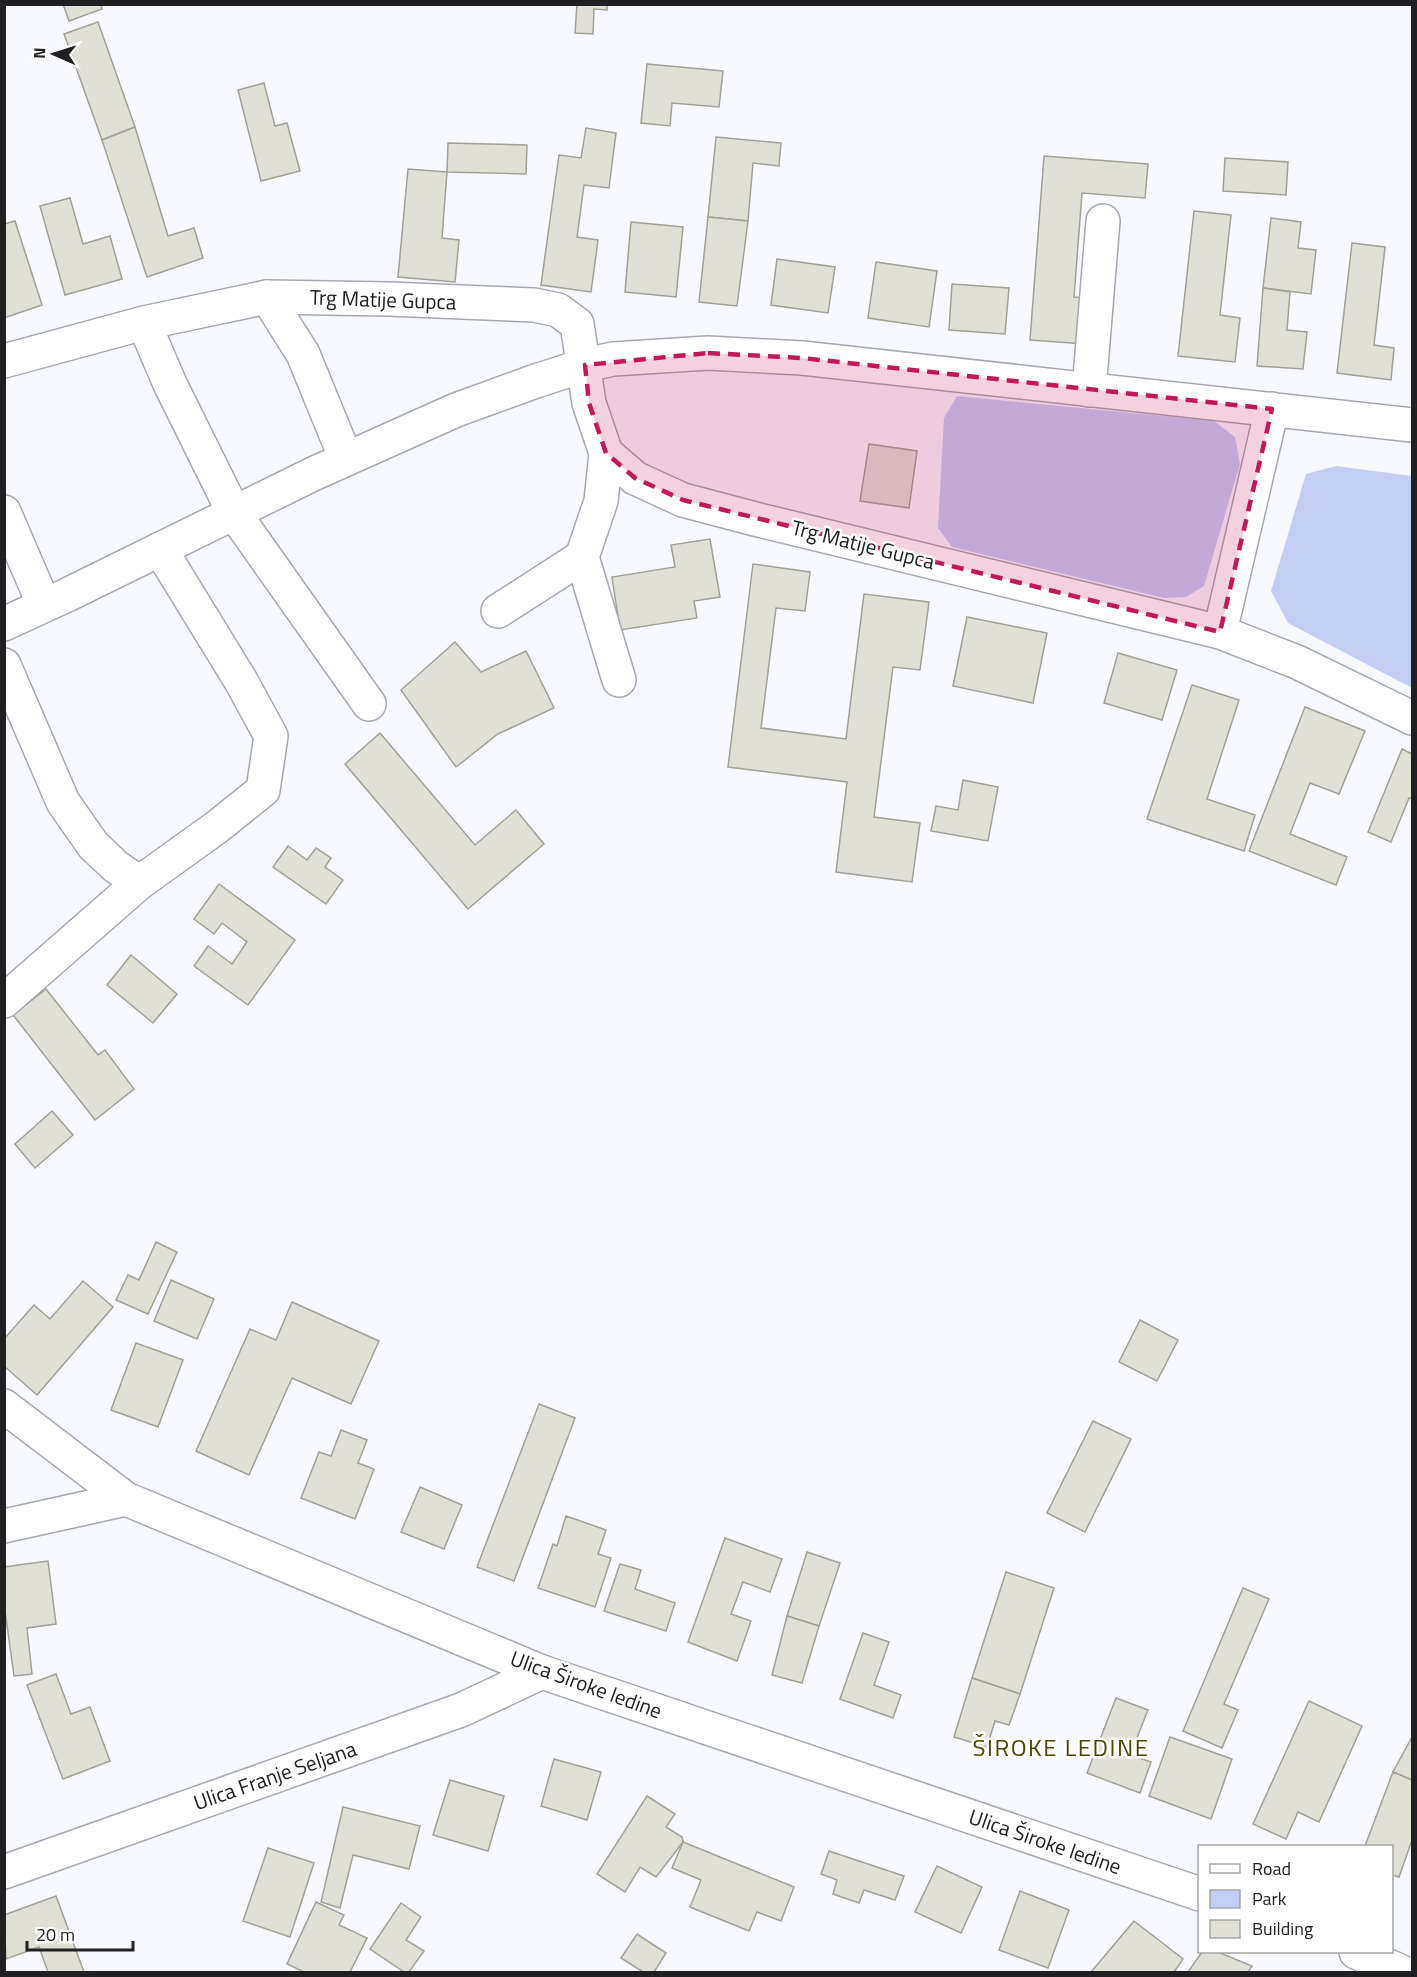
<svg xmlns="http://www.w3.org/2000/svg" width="1417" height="1977" viewBox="0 0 1417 1977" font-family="'Titillium Web',sans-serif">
	<rect width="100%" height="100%" fill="#f8f9ff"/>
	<g fill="#c4cef5">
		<path d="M957,396L1214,421L1235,437L1240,464L1204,586L1186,597L1164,598L952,547L938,528L944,418Z"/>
		<path d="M1336,466L1412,476V688L1288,623L1271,591L1306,474Z"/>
	</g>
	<g fill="#e0e0d7" stroke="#a1a198" stroke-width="1.5">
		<path d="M63,4H101L102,9L69,21Z"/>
		<path d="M577,4H607V10L594,9L593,34L575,33Z"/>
		<path d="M98,22L135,127L102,140L64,34Z"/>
		<path d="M647,64L723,71L719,107L672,103L670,126L641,123Z"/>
		<path d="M264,83L275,126L287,123L300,171L261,181L238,90Z"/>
		<path d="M135,127L168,236L194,228L203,258L147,277L102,140Z"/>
		<path d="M586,128L616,133L609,188L584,185L577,237L598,240L591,292L541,285L559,155L581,158Z"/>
		<path d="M716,137L781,143L779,166L753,163L748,221L708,217Z"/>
		<path d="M448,143L527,145L526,174L447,172Z"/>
		<path d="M1044,156L1148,164L1145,198L1082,193L1074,297L1089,298L1085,344L1030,340Z"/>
		<path d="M1225,158L1288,162L1286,195L1223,191Z"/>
		<path d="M408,169L447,172L442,238L459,240L455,282L398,277Z"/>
		<path d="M70,198L83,244L110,236L122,279L65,295L40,206Z"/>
		<path d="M1194,211L1231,215L1220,315L1240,318L1235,362L1178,356Z"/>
		<path d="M708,217L748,221L737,306L699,302Z"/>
		<path d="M1271,218L1301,222L1298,248L1316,250L1311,294L1263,288Z"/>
		<path d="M15,221L42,305L4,318V224Z"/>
		<path d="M631,222L683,227L676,297L625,292Z"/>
		<path d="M1352,243L1385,247L1374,345L1394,348L1391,380L1337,373Z"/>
		<path d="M777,259L835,267L828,313L771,305Z"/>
		<path d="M876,262L937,271L929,327L868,318Z"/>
		<path d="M952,284L1009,288L1005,334L949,330Z"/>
		<path d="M1263,288L1290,292L1287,330L1307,332L1303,369L1257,366Z"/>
		<path d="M869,444L917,451L909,508L860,501Z"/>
		<path d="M710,539L720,597L694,601L697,618L620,630L612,577L675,567L671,545Z"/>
		<path d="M753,564L810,572L805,611L776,608L761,728L846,739L864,594L929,602L920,670L893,667L874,817L920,823L912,882L836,872L847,782L728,767Z"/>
		<path d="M967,617L1047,633L1033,703L953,686Z"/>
		<path d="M455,642L481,672L526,651L554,708L498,734L456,767L401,690Z"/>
		<path d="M1118,653L1177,670L1162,720L1104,703Z"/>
		<path d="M1192,685L1239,700L1207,799L1255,815L1244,851L1147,819Z"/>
		<path d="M1305,707L1365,731L1339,794L1310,783L1290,834L1347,857L1336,885L1249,851Z"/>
		<path d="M380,733L475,845L516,810L544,844L468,909L345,764Z"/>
		<path d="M1402,749L1412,754V799L1409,798L1391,842L1368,832Z"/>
		<path d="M963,780L998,787L988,841L931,831L936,806L958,810Z"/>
		<path d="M288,846L307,860L316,848L331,858L325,867L343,880L326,904L273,867Z"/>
		<path d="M219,884L295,940L248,1005L194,966L208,946L232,964L247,942L222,923L214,934L194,919Z"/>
		<path d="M131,955L177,994L153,1023L107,985Z"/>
		<path d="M46,989L98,1055L105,1050L134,1089L95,1120L13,1015Z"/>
		<path d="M52,1111L73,1135L35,1168L15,1144Z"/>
		<path d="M156,1242L177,1252L148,1314L116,1300L128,1275L139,1280Z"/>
		<path d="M171,1280L214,1299L197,1339L154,1321Z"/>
		<path d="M83,1281L113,1307L37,1395L4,1366V1339L34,1305L50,1319Z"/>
		<path d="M292,1302L379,1341L351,1404L292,1378L249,1475L196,1451L250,1329L276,1340Z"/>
		<path d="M1140,1320L1178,1340L1157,1381L1119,1362Z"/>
		<path d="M136,1343L183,1360L158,1427L111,1410Z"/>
		<path d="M539,1404L575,1418L514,1581L477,1567Z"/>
		<path d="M1093,1421L1131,1439L1085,1532L1047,1513Z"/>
		<path d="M341,1430L367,1440L358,1463L374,1469L355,1519L301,1498L319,1452L331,1456Z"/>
		<path d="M420,1487L462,1505L444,1549L401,1532Z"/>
		<path d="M566,1516L606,1530L598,1554L611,1558L595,1607L538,1588L553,1544L557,1546Z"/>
		<path d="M725,1538L782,1559L770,1592L743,1582L731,1614L751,1621L737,1661L688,1642Z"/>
		<path d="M807,1552L840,1563L819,1626L787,1616Z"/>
		<path d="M48,1561L56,1624L27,1628L32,1674L14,1676L4,1603V1567Z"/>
		<path d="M620,1564L641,1570L635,1589L675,1603L666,1631L604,1611Z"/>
		<path d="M1006,1572L1054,1588L1020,1694L972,1678Z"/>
		<path d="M1243,1588L1269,1599L1224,1704L1238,1710L1222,1748L1183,1731Z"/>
		<path d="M787,1616L819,1626L802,1683L772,1675Z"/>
		<path d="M863,1633L889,1642L874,1685L901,1695L893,1718L840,1699Z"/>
		<path d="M56,1674L71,1714L90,1707L110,1761L63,1779L27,1685Z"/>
		<path d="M972,1678L1020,1694L1009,1725L995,1721L987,1747L954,1737Z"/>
		<path d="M1116,1698L1148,1710L1130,1755L1151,1762L1140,1793L1087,1773Z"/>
		<path d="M1309,1701L1362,1726L1319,1822L1298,1812L1286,1839L1253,1824Z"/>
		<path d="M1170,1737L1232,1759L1211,1819L1149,1796Z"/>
		<path d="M1412,1737V1780L1393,1772Z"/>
		<path d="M554,1759L601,1772L587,1820L541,1806Z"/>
		<path d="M1393,1772L1412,1780V1840L1399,1877L1392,1875V1846H1365Z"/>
		<path d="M450,1780L504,1796L488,1851L433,1835Z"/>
		<path d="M647,1796L675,1814L666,1827L682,1837L683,1842L656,1877L640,1867L625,1892L597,1874Z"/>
		<path d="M343,1807L420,1826L409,1869L353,1855L340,1908L321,1902Z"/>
		<path d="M683,1842L794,1887L781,1921L757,1912L749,1931L690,1907L701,1880L672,1868Z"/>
		<path d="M268,1848L314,1863L290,1937L243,1921Z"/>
		<path d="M829,1851L904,1876L895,1900L864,1890L859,1903L833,1894L837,1880L821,1874Z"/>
		<path d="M937,1866L982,1887L961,1933L915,1912Z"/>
		<path d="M1020,1891L1069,1910L1048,1968L999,1950Z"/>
		<path d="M56,1896L84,1972H48L39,1947L6,1959L4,1915Z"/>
		<path d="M316,1902L344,1915L339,1925L367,1938L350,1972H304L287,1964Z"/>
		<path d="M401,1903L421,1917L406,1940L424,1951L409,1972H404L370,1949Z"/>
		<path d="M1134,1921L1183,1959L1174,1972H1091Z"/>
		<path d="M637,1934L666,1953L654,1972H643L621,1958Z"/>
		<path d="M1202,1952H1218L1252,1966L1248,1972H1188Z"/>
	</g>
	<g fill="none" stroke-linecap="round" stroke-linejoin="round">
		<g stroke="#a5a8b0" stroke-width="36">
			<g id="minor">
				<path d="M267,297L303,354L346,459"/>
				<path d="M144,323L170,384L234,513L369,704"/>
				<path d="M4,361L144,323L267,297L389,299L534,305L558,310L577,324L589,403L606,453L635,478L683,500L755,519L1220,632L1297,662L1412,718"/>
				<path d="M1089,390L1103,221"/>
				<path d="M4,512L44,605"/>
				<path d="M582,557L619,680"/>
				<path d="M498,611L582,557L601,501L606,453"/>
				<path d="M4,624L67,595L313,474L456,410L533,382L585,365L613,359L708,353L802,358L1412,425"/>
				<path d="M1220,632L1272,409"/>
				<path d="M4,665L63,802L93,845L115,866L139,883L4,1001"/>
				<path d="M139,883L217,827L263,790L271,736L241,681L160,549"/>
				<path d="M4,1406L126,1499L542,1672L1200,1894"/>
				<path d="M4,1526L126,1499"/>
				<path d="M4,1872L461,1710L542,1672"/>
				<path d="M1356,1952L1402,1972"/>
			</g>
		</g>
		<use href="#minor" stroke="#fff" stroke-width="33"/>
	</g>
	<path fill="#c2185b" fill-opacity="0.2" stroke="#c2185b" stroke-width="4.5" stroke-dasharray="12 8" stroke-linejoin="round" d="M708,353L802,358L1272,409L1220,632L683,500L635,478L606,453L589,403L585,365Z"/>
	<g text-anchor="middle" stroke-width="5" stroke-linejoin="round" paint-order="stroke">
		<g font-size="21" fill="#202023" stroke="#fff">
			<text transform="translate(383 300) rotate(2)" y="7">Trg Matije Gupca</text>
			<text transform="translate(863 545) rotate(14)" y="7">Trg Matije Gupca</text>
			<text transform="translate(586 1685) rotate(20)" y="7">Ulica Široke ledine</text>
			<text transform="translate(275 1776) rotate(-19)" y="7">Ulica Franje Seljana</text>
			<text transform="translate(1045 1842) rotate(19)" y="7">Ulica Široke ledine</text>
		</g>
		<g font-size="24" letter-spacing="1.5" fill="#494502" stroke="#fff">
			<text x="1061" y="1756">ŠIROKE LEDINE</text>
		</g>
	</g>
	<rect width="1417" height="1977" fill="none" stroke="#202023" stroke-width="12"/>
	<rect x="1198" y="1845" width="195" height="108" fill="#ffffff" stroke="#a6a6a7" stroke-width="1.5"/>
	<rect x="1210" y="1864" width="30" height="9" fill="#ffffff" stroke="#a6a6a7" stroke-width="1.5"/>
	<text x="1252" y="1875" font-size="18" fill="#202023">Road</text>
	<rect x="1210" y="1890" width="30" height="18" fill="#c4cef5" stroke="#a6a6a7" stroke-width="1.5"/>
	<text x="1252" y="1905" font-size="18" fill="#202023">Park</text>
	<rect x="1210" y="1920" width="30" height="18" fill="#e0e0d7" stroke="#a6a6a7" stroke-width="1.5"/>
	<text x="1252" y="1935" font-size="18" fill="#202023">Building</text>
	<g transform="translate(54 54) rotate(273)" stroke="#ffffff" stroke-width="4.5" paint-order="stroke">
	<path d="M0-4.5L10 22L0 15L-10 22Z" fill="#202023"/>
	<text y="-9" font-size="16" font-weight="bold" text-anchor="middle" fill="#202023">N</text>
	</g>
	<path d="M27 1941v9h106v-9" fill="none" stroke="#202023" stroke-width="3"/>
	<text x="36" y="1941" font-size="18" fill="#202023" stroke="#ffffff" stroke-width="4.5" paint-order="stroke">20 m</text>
</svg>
